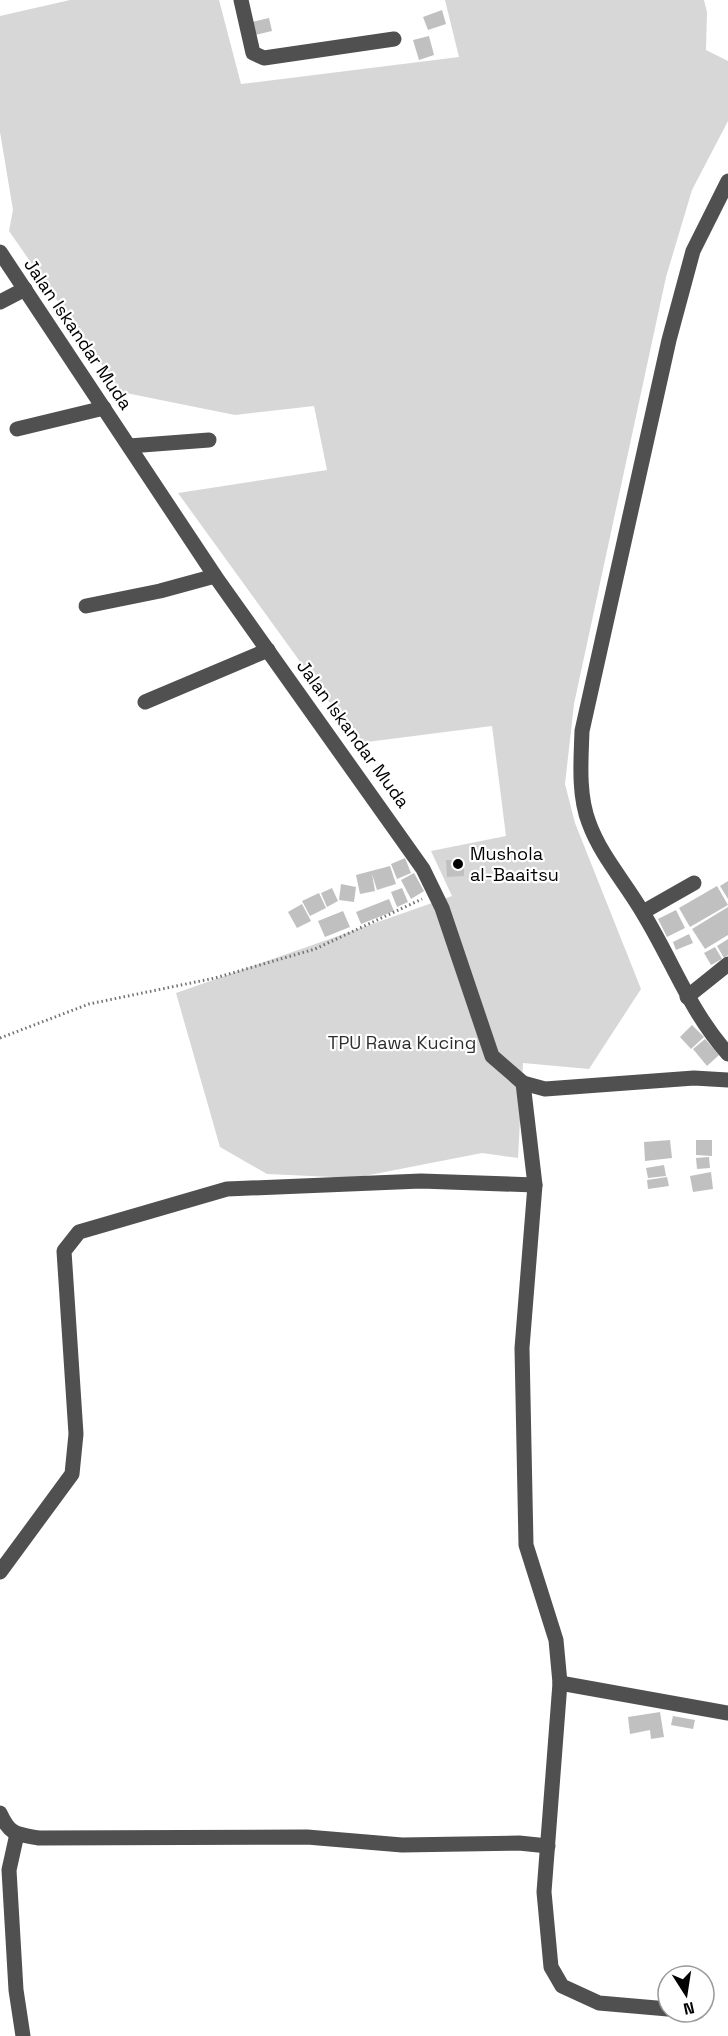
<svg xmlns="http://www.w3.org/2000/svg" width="728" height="2036" viewBox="0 0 728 2036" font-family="'Space Grotesk',sans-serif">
	<rect width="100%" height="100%" fill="#fff"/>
	<path fill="#d7d7d7" d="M70,0H219L241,84L459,57L445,0H704L707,12L706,50L728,61V121L692,190L666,277L574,704L565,784L575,823L641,989L589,1069L523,1063L518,1158L482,1153L354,1178L267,1174L220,1147L176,993L452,896L431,851L506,836L492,726L359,743L178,493L327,470L314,406L235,415L121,392L9,231L13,210L0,132V16Z"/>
	<g fill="#c0c0c0">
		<path d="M442,10L446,24L428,30L423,17Z"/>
		<path d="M269,18L272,31L251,36L248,23Z"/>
		<path d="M429,36L434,55L419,60L413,40Z"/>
		<path d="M405,858L411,873L397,879L391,864Z"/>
		<path d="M446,860H464V876L447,877Z"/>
		<path d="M390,866L396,884L377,890L372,874L375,891L360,894L356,875Z"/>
		<path d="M414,873L424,891L411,899L401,880Z"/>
		<path d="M728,881V899L720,886Z"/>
		<path d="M341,884L356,887L354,902L339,900Z"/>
		<path d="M717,886L728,905L690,927L679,908Z"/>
		<path d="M332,888L338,901L327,907L321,893Z"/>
		<path d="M402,888L408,902L397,907L391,892Z"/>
		<path d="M319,893L326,908L310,916L302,901Z"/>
		<path d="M389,899L394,911L361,924L356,912Z"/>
		<path d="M302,904L311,921L297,928L288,912Z"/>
		<path d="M728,907V935L705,949L692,929Z"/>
		<path d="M676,910L685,928L667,937L658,919Z"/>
		<path d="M343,911L350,927L325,937L318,921Z"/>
		<path d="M689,934L693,943L676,950L673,942Z"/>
		<path d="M728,939V955L724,958L717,946Z"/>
		<path d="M715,947L722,959L711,965L704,953Z"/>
		<path d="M692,1025L704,1037L691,1049L680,1037Z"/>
		<path d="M705,1039L719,1055L707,1066L693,1049Z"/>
		<path d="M670,1140L672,1158L645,1161L644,1142Z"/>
		<path d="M696,1140H712V1156L696,1155Z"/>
		<path d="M709,1157L710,1168L697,1169L696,1158Z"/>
		<path d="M664,1165L666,1176L648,1178L646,1168Z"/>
		<path d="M711,1172L713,1189L693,1192L690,1176Z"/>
		<path d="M667,1177L669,1186L648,1189L647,1180Z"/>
		<path d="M660,1712L664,1737L651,1739L650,1730L630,1734L628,1717Z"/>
		<path d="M673,1716L695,1720L693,1729L671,1725Z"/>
	</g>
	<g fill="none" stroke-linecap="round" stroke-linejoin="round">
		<path stroke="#727272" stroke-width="3" stroke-dasharray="1.5 3" stroke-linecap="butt" d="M0,1038L89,1004L215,978L315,949L422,899"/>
		<g stroke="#505050" stroke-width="15">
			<path d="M241,0L253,53L264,58L394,39"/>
			<path d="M728,181L693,251L669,340L582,731C581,760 578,795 589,823C601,856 625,882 643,913C673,962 689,1010 728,1054"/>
			<path d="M0,252L215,576L423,869L442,908L492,1056L523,1083L545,1089L694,1078L728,1080"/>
			<path d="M0,302L25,289"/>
			<path d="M17,429L104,408"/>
			<path d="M129,446L209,440"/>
			<path d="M86,606L160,591L215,576"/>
			<path d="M145,702L268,650"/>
			<path d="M643,912L694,883"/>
			<path d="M687,997L728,964"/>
			<path d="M523,1083L535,1185L522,1348L526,1545L556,1640L560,1683L544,1892L551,1967L562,1986L599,2003L668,2009"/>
			<path d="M0,1572L72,1474L76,1434L64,1251L79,1232L227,1189L421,1181L535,1185"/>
			<path d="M560,1683L728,1713"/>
			<path d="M0,1813C10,1835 16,1834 39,1838L307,1837L402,1845L519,1843L548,1846"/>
			<path d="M17,1834L9,1870L16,1990L23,2036"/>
		</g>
	</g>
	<circle fill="#000" stroke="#fff" stroke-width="2" cx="458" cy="864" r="6"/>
	<g text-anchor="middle" stroke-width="4.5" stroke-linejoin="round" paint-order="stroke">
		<g font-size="18" fill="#000" stroke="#fff">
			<text transform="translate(78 334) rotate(56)" y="6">Jalan Iskandar Muda</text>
			<text transform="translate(353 734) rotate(54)" y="6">Jalan Iskandar Muda</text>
		</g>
		<g font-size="18" fill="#000" stroke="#fff" text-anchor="start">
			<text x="470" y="860">Mushola<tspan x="470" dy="21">al-Baaitsu</tspan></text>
		</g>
		<g font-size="18" fill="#2e2e2e" stroke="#fff">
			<text x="402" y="1049">TPU Rawa Kucing</text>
		</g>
	</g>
	<g transform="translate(686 1994) rotate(168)"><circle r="28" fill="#ffffff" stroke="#999999" stroke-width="1.5"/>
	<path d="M0-4.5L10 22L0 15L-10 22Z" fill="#000000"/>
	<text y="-9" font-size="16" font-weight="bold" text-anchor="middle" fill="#000000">N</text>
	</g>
</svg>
